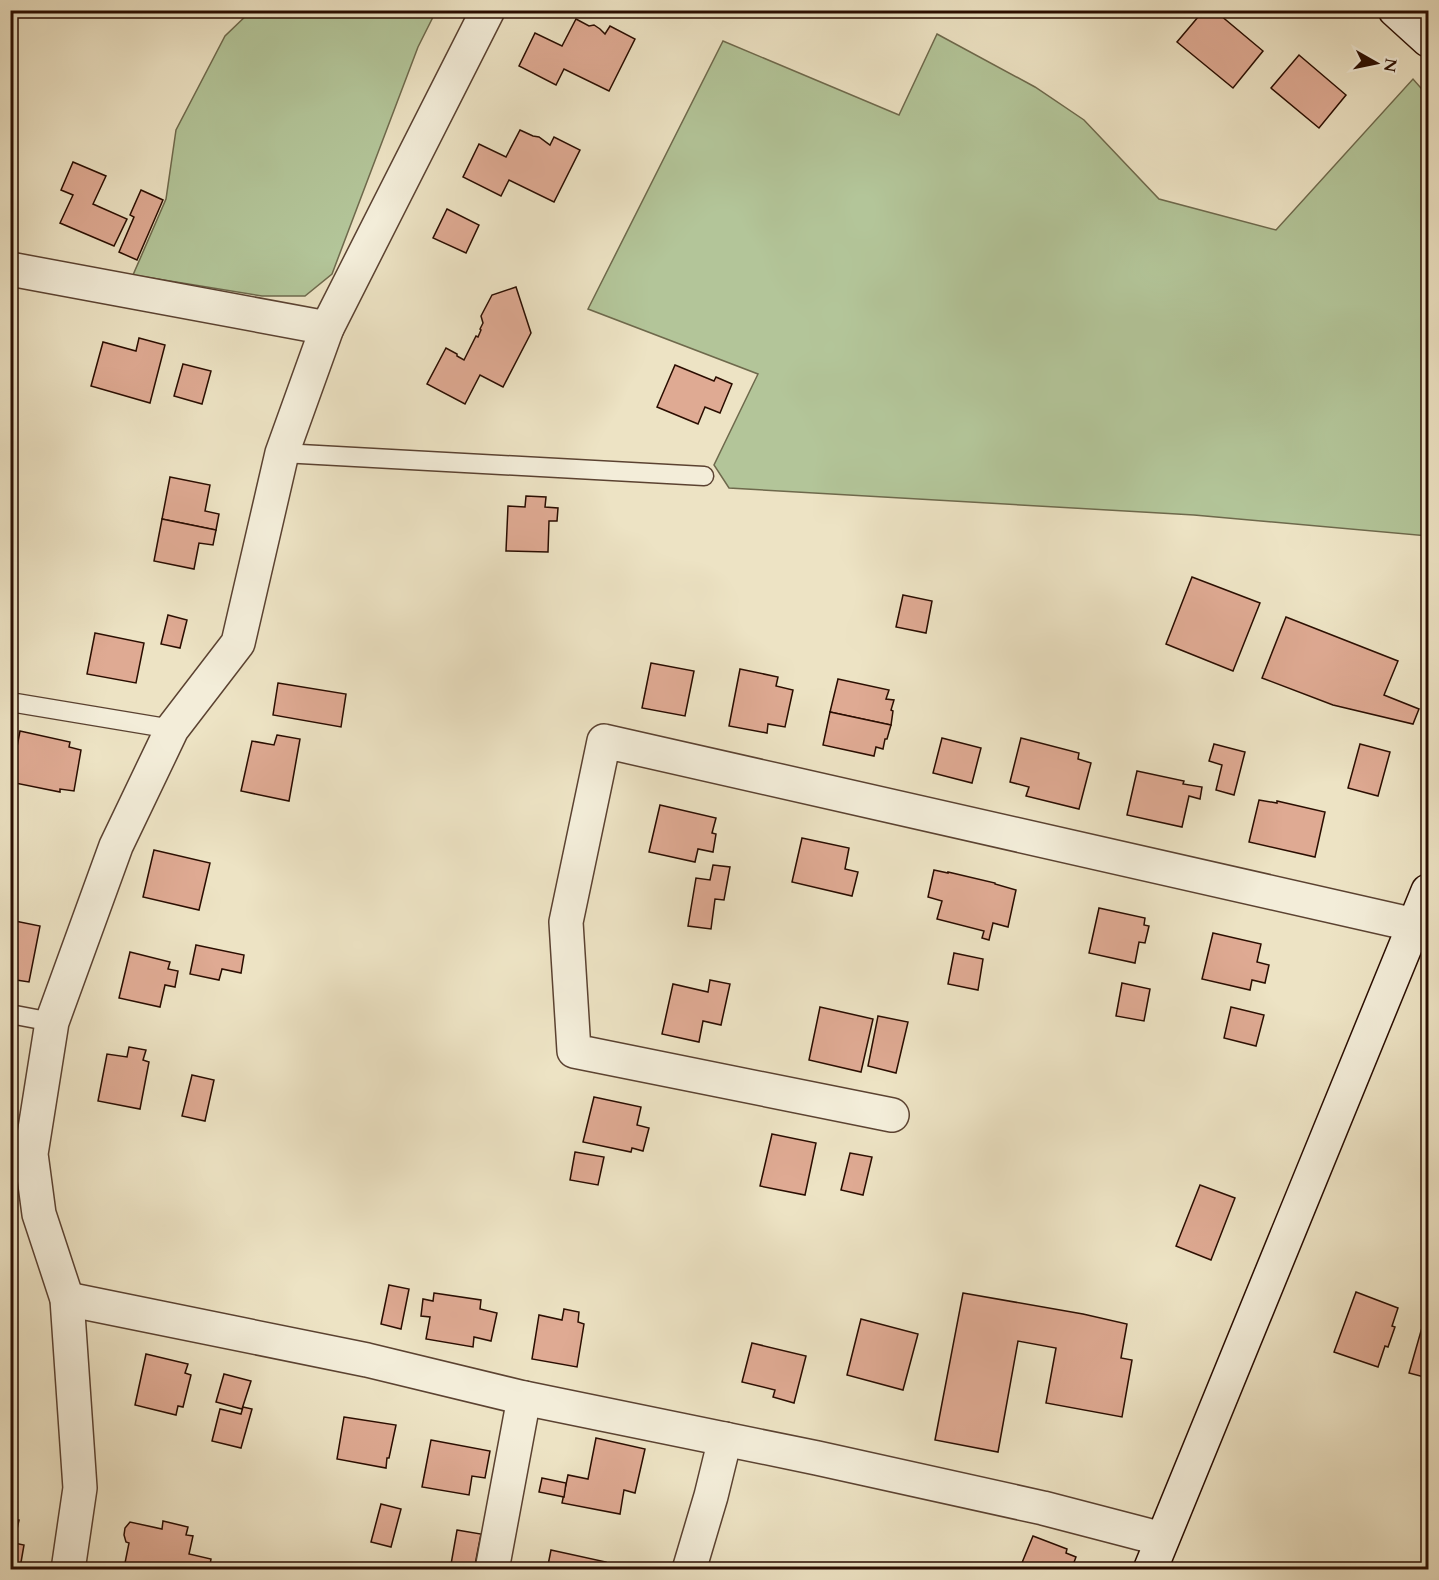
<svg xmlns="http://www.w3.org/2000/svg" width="1439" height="1580" viewBox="0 0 1439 1580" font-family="Cardo,serif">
	<rect width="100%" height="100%" fill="#ede3c4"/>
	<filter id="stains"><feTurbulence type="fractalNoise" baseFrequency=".00333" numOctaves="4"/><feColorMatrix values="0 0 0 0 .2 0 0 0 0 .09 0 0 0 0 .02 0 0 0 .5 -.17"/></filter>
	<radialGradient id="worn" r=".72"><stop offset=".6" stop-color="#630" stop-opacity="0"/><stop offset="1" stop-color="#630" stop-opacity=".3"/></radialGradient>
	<g fill="#b3c599" stroke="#6e694c" stroke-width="1.5">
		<path d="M251,11H436L418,47L332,274L305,296H262L133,275L166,199L176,130L225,36Z"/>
		<path d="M937,34L1035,87L1084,120L1159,199L1276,230L1413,79L1428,96V536L1194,515L729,488L714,465L758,374L588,309L723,41L899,115Z"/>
	</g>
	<g fill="#dfaa93" stroke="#2a0d00" stroke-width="1.5">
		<path d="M1204,10H1214L1263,51L1233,88L1177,42Z"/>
		<path d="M576,19L589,26L594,25L600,29L605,34L610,26L635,39L609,91L564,69L556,85L519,66L535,33L562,46Z"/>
		<path d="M1299,55L1346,95L1319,128L1271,88Z"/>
		<path d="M520,130L533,136L539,137L550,145L554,137L580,150L554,202L509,180L501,196L463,177L479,144L506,157Z"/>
		<path d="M73,162L106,176L93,204L127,219L114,246L60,223L73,195L61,190Z"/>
		<path d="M141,190L163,200L137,260L119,252L134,217L130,215Z"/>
		<path d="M447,209L479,225L466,253L433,238Z"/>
		<path d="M516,287L531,333L503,387L480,375L465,404L427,384L446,348L457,354V356L464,360L476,336L478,337L481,330L480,329L483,323L481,316L492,295Z"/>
		<path d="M139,338L165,345L150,403L91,386L103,342L136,351Z"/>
		<path d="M183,364L211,371L202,404L174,396Z"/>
		<path d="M675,365L714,381L716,377L732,384L720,413L705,407L698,424L657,407Z"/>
		<path d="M170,477L210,485L205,511L219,514L216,530L162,519Z"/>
		<path d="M526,496L546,497L545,507L558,508L557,521H549L548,552L506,551L508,506L525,507Z"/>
		<path d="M162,519L216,530L213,545L199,543L194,569L154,561Z"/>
		<path d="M1192,577L1260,603L1233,671L1166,644Z"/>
		<path d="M903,595L932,601L926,633L896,627Z"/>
		<path d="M168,615L187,620L180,648L161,644Z"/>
		<path d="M1286,617L1398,661L1384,695L1419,709L1413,724L1333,705L1262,678Z"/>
		<path d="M95,633L144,643L136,683L87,674Z"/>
		<path d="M651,663L694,671L685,716L642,708Z"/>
		<path d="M740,669L778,677L776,686L793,690L785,727L768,724L767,733L729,726Z"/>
		<path d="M838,679L889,690L886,699L894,700L891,710L893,711L891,725L830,712Z"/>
		<path d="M278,683L346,694L341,727L273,715Z"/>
		<path d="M830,712L891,725L887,739H885L883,749L876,747L874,756L823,745Z"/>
		<path d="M20,731L70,742L69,747L81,750L74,791L60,789V792L10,782V774L12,768H13Z"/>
		<path d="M277,735L300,739L289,801L241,791L252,741L274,745Z"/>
		<path d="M942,738L981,748L972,783L933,773Z"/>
		<path d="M1021,738L1079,753L1078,759L1091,763L1079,809L1026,796L1029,787L1010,782Z"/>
		<path d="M1214,744L1245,752L1234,795L1216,790L1222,765L1209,761Z"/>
		<path d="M1360,744L1390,752L1378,796L1348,788Z"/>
		<path d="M1137,771L1184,781L1183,784L1202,787L1200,799L1189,796L1182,827L1127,815Z"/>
		<path d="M1259,800L1277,803V801L1325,812L1315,857L1249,842Z"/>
		<path d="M660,805L716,818L712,833L716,834L713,852L698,849L695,862L649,852Z"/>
		<path d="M802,838L849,848L845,869L858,872L852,896L792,882Z"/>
		<path d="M154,850L210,863L199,910L143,897Z"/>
		<path d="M713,865L730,867L724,900L715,899L711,929L688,926L696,878L710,880Z"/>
		<path d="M934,870L948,873V872L995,883V884L1016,890L1008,927L993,923L989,940L982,938L984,931L937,919L942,901L928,897Z"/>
		<path d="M1099,908L1145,918L1144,925L1149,926L1145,943L1139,942L1135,963L1089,953Z"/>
		<path d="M10,920L40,926L29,982L10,979Z"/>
		<path d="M1213,933L1261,944L1257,962L1269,965L1265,983L1252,980L1250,990L1202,979Z"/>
		<path d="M196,945L244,955L241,973L222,969L219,980L190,974Z"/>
		<path d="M130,952L170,962L168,969L178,971L175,987L165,985L160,1007L119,998Z"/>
		<path d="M954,953L983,959L978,990L948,984Z"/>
		<path d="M710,980L730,984L721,1025L703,1021L699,1042L662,1034L673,984L708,992Z"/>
		<path d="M1122,983L1150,989L1144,1021L1116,1016Z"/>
		<path d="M820,1007L873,1019L861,1072L809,1060Z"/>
		<path d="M1231,1007L1264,1015L1256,1046L1224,1038Z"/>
		<path d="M878,1016L908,1022L896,1073L868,1066Z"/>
		<path d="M129,1047L146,1050L143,1060L149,1062L140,1109L98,1101L107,1054L127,1057Z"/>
		<path d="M192,1075L214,1080L205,1121L182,1116Z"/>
		<path d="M594,1097L641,1107L637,1125L649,1128L643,1151L632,1148L631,1152L583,1142Z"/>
		<path d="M772,1134L816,1143L805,1195L760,1186Z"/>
		<path d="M575,1152L604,1157L598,1185L570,1180Z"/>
		<path d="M850,1153L872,1157L863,1195L841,1190Z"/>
		<path d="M1200,1185L1235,1198L1211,1260L1176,1246Z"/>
		<path d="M389,1285L409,1289L401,1329L381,1324Z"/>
		<path d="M1356,1292L1398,1308L1392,1326L1395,1327L1388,1347L1385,1346L1378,1367L1334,1352Z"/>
		<path d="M434,1293L481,1300L480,1309L497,1313L491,1341L474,1337L473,1347L426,1339L430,1317L421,1316L423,1299L433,1301Z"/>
		<path d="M963,1293L1083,1314L1127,1324L1121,1358L1132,1360L1122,1417L1046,1403L1056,1348L1018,1341L998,1452L935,1440Z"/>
		<path d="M564,1309L579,1312L578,1322L584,1324L577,1367L532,1359L539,1315L562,1320Z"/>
		<path d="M1427,1310H1428V1378L1409,1373Z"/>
		<path d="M861,1319L918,1334L903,1390L847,1375Z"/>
		<path d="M752,1343L806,1356L794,1403L773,1397L775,1390L742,1382Z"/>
		<path d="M146,1354L188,1364L185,1373L191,1375L183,1407L178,1406L176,1415L135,1405Z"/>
		<path d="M224,1374L251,1381L242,1409L216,1402Z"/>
		<path d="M243,1407L252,1409L241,1448L212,1441L220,1409L241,1414Z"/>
		<path d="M344,1417L396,1425L389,1458H387L386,1468L337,1459Z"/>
		<path d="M596,1438L645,1449L635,1493L624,1490L620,1514L562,1503L568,1475L588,1479Z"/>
		<path d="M431,1440L490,1451L485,1478L472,1476L469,1495L422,1487Z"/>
		<path d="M10,1464L17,1466L13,1489L10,1488Z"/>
		<path d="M542,1478L566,1483L564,1497L539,1492Z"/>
		<path d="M381,1504L401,1509L391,1547L371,1542Z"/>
		<path d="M10,1518L19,1520L14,1543L24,1545L20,1568L10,1566Z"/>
		<path d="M163,1521L188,1527L186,1535L193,1536L189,1554L211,1559L209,1570H154L125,1563L129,1543L126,1542L124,1535L125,1528L130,1522L162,1529Z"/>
		<path d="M457,1530L481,1534L474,1570H450Z"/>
		<path d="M1033,1536L1067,1549L1066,1553L1076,1557L1071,1570H1019Z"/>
		<path d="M551,1550L606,1562L605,1570H547Z"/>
	</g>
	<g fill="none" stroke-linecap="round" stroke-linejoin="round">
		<g stroke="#5b4231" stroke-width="21">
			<g id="lane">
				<path d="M282,453L704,476"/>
				<path d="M10,702L172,729"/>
				<path d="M10,1014L52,1022"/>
			</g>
		</g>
		<g stroke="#5b4231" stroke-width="36">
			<g id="street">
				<path d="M10,269L327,328"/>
				<path d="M892,1115L574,1051L566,922L604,741L1415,925"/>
				<path d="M67,1299L367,1360L524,1398L817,1458L1043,1508L1162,1539"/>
				<path d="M68,1570L80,1488L67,1299L39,1214L31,1154L52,1022L116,846L172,729L238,643L282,453L327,328L488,10"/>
				<path d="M492,1570L524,1398"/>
				<path d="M689,1570L711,1496L725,1439"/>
			</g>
		</g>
		<g stroke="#2a0d00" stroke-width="36">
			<g id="secondary">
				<path d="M1395,10L1428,40"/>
				<path d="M1150,1570L1428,891"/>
			</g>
		</g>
		<use href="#lane" stroke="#f3edd9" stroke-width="18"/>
		<use href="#street" stroke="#f3edd9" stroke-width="33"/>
		<use href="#secondary" stroke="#f3edd9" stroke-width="33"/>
	</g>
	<rect width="1439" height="1580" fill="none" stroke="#ede3c4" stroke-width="36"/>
	<rect x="12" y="12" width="1415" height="1556" fill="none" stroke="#2a0d00" stroke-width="3"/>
	<rect x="18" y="18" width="1403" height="1544" fill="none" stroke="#2a0d00" stroke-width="1.5"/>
	<g transform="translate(1376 63) rotate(99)" stroke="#f3edd9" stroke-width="4.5" paint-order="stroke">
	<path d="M0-4.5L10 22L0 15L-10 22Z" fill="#2a0d00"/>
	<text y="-9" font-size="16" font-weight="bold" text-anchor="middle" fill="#2a0d00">N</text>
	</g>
	<rect width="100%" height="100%" filter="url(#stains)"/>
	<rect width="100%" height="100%" fill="url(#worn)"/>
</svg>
